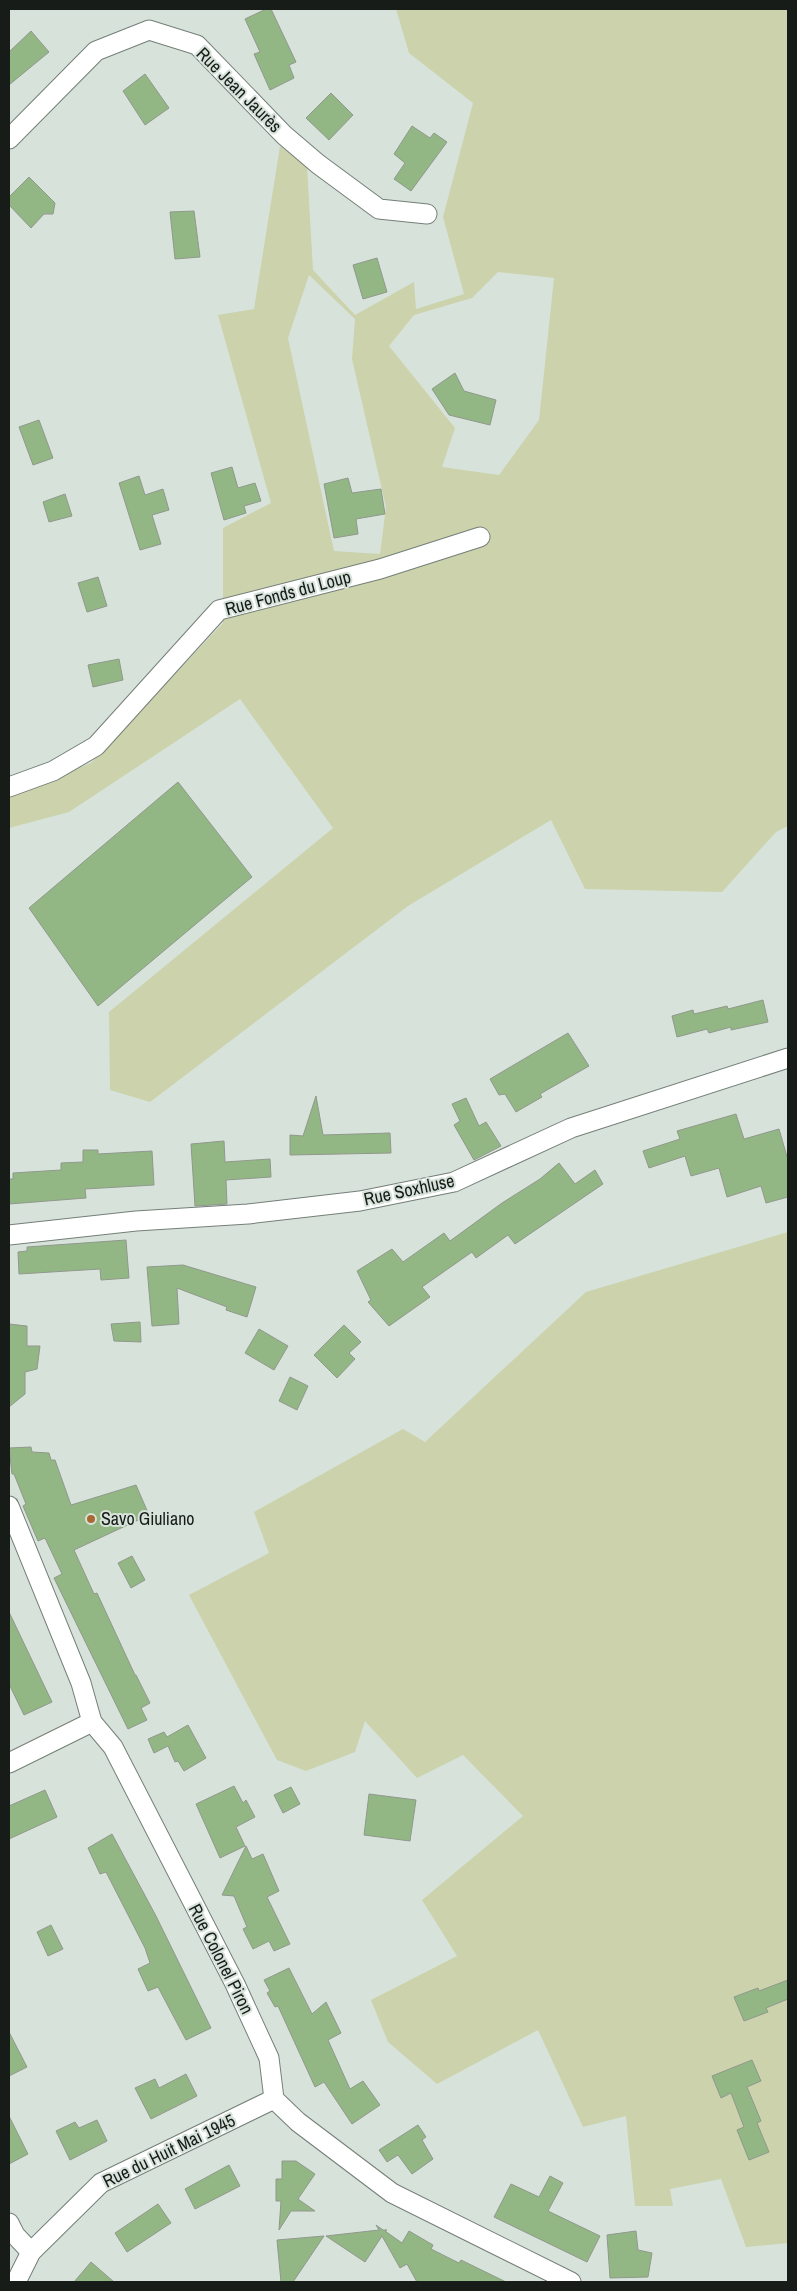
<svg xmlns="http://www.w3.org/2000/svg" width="797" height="2291" viewBox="0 0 797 2291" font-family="'Archivo Narrow',sans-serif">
	<rect width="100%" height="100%" fill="#d7e3da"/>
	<g fill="#cbd2ac" fill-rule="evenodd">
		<path d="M396,9H788V826L776,832L722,892L585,889L551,820L408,906L150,1102L110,1090L109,1012L333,828L240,699L69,812L9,828V795L91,763L223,623V528L271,503L218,315L254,309L280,146L307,166L313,270L355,315L414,282L416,309L464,294L443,217L473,103L409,53ZM498,272L554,278L539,420L499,475L442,467L455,428L389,346L414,315L472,298ZM309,275L355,319L352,359L386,507L380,554L334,551L288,338Z"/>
		<path d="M788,1232V2243L746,2247L721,2179L670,2189L673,2206H635L626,2116L583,2127L538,2030L437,2084L388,2042L371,2000L457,1956L422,1900L523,1816L463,1755L417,1778L365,1721L355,1752L306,1771L277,1760L189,1595L269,1553L254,1512L403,1429L425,1442L586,1292Z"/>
	</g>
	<g fill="#93b784" stroke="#90988d">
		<path d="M266,9H271L296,62L289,65L294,78L270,90L254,54L260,52L245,19Z"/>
		<path d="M31,31L49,52L9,85V52Z"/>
		<path d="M145,74L169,108L145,125L123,91Z"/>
		<path d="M331,93L353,115L329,140L306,118Z"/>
		<path d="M412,126L430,138L434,133L447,142L411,191L394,179L405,163L394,154Z"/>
		<path d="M29,177L55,203L53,214H44L31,228L9,205V197Z"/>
		<path d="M194,211L200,257L175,259L170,212Z"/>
		<path d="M377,258L387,292L363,299L353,265Z"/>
		<path d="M455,373L464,391L496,400L490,425L449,415L432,389Z"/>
		<path d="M39,420L53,458L33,465L19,427Z"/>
		<path d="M232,467L238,488L255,483L261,501L244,506L246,513L224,520L211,473Z"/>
		<path d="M139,476L145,495L163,489L169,510L152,515L161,544L140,550L119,483Z"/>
		<path d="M348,478L352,493L381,489L385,514L356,519L358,534L334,538L324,484Z"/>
		<path d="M65,494L72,516L49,522L43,502Z"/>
		<path d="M98,577L107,606L87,612L78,583Z"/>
		<path d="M119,659L123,680L93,687L88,665Z"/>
		<path d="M178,782L252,877L98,1006L29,908Z"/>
		<path d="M763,1000L768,1022L731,1030V1027L709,1033L707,1029L677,1037L672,1016L693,1010L694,1014L727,1006L728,1009Z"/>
		<path d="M568,1033L589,1066L540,1094L542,1097L516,1112L505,1094L499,1095L490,1079Z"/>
		<path d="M316,1096L323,1135L390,1133L391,1153L290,1155V1135L303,1136Z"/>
		<path d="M466,1098L479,1126L486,1122L501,1146L474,1160L454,1125L460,1121L452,1104Z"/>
		<path d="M736,1114L744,1139L779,1129L788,1160V1197L766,1203L761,1186L727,1197L719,1168L691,1176L685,1156L649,1168L643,1151L680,1139L677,1131Z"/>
		<path d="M224,1141L225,1162L270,1159L271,1177L226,1180L227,1204L195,1206L191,1144Z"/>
		<path d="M83,1150H98V1154L152,1151L154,1185L85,1189L86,1198L9,1204V1179H13V1173L61,1170V1163L83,1162Z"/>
		<path d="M559,1163L575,1184L595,1170L603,1184L515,1244L508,1235L476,1258L472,1252L422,1287L430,1297L389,1326L368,1302L371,1300L357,1271L392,1249L403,1262L444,1233L450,1241L502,1203L540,1179Z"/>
		<path d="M126,1240L129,1278L101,1280L100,1269L19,1274L18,1252L27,1251V1247Z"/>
		<path d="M183,1265L256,1287L247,1317L226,1310L227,1307L177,1288L179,1324L152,1326L147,1267Z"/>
		<path d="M140,1322L141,1342L114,1341L111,1324Z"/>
		<path d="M9,1324L27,1326V1346H40L37,1369L25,1372V1394L9,1407Z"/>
		<path d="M344,1325L361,1342L349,1353L355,1359L337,1378L314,1355Z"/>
		<path d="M259,1329L288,1346L274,1370L245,1353Z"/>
		<path d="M290,1377L308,1386L297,1410L279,1401Z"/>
		<path d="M31,1447L32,1452L49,1453L51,1460H55L71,1505L136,1485L149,1515L74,1550L94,1594L97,1593L135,1675H136L150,1703L141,1708L147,1720L128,1729L54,1578L62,1574L45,1538L38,1541L23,1506L26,1504L14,1474H12L9,1448Z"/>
		<path d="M132,1556L145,1580L131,1588L118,1563Z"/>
		<path d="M9,1612L52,1702L24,1715L9,1684Z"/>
		<path d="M188,1725L206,1758L184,1771L178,1761L175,1762L168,1746L154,1753L148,1739L164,1732L167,1737Z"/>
		<path d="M234,1786L243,1803L246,1800L255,1817L236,1827L245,1846L220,1858L196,1804Z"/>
		<path d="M291,1787L300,1804L283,1813L274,1795Z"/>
		<path d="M45,1790L57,1817L9,1839V1806Z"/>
		<path d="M369,1794L416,1800L410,1841L364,1835Z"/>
		<path d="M112,1834L156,1916L211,2028L186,2040L158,1987L148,1991L138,1969L150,1963L145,1948L106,1872L100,1874L88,1848Z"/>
		<path d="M246,1846L252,1859L263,1854L279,1891L267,1897L290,1944L274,1951L269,1941L253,1949L243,1929L247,1927L234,1896L222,1895Z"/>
		<path d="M51,1925L63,1949L48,1956L37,1932Z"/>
		<path d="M289,1968L312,2014L326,2002L341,2033L328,2040L350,2089L363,2081L380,2105L352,2124L324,2082L315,2087L278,2006L275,2007L267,1993L270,1991L264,1980Z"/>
		<path d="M788,1980V1999L766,2008L768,2012L744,2021L734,1997L758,1988L759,1991Z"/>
		<path d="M9,2032L27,2067L9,2076Z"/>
		<path d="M752,2060L761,2081L747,2087L761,2121L757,2123L769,2152L749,2160L737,2130L744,2127L731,2093L721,2098L712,2076Z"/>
		<path d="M186,2074L197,2096L151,2119L135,2088L155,2079L159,2088Z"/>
		<path d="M9,2116L28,2154L9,2164Z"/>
		<path d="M97,2120L107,2141L70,2160L56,2131L75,2122L79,2128Z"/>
		<path d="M418,2125L426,2137L422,2140L433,2159L412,2174L398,2155L387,2162L379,2150Z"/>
		<path d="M282,2161H296L315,2174L298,2199L315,2211H291L279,2230L281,2201H276V2179H282Z"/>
		<path d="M229,2165L240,2186L195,2209L185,2189Z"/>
		<path d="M550,2176L563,2183L548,2211L600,2236L587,2262L494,2217L511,2184L539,2197Z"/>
		<path d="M158,2204L171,2223L127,2252L115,2233Z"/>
		<path d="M376,2225L383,2230H387L385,2231L402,2243L409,2231L433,2245L431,2249L459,2263L461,2260L506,2282H417L407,2264L400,2268L382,2236L365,2262L326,2236L379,2230Z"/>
		<path d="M636,2231L638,2250L652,2253L648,2277L610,2278L607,2235Z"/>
		<path d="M324,2236L293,2282H281L277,2240Z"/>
		<path d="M91,2262L114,2282H74Z"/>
	</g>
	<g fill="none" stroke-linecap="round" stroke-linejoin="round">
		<g stroke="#747f78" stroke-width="21">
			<g id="street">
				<path d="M9,139L96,51L149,30L197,45L284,135L318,164L379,209L427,214"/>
				<path d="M9,787L53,771L96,746L219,610L380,569L480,537"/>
				<path d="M9,1235L136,1221L248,1214L360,1201L454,1182L571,1128L788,1058"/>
				<path d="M9,1506L81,1683L92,1722L113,1747L235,1984L269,2058L274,2099L298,2122L392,2193L571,2282"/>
				<path d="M9,1763L92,1722"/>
				<path d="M9,2223L15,2235L31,2252"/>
				<path d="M16,2282L31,2252L101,2183L274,2099"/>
			</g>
		</g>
		<use href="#street" stroke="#fff" stroke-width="19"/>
	</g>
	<circle fill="#aa6933" stroke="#d7e3da" stroke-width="2" cx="91" cy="1519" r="5"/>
	<g text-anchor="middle" stroke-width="4" stroke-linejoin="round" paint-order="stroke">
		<g font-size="18" fill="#181c19" stroke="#d7e3da">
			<text transform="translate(239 90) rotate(45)" y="6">Rue Jean Jaurès</text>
			<text transform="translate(288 593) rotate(-15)" y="6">Rue Fonds du Loup</text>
			<text transform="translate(409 1190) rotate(-12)" y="6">Rue Soxhluse</text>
			<text transform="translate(221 1959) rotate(63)" y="6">Rue Colonel Piron</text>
			<text transform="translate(169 2151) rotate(-26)" y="6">Rue du Huit Mai 1945</text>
		</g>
		<g font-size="18" fill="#181c19" stroke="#d7e3da" text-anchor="start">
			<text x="101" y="1525">Savo Giuliano</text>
		</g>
	</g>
	<rect width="797" height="2291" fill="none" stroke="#181c19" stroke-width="20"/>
</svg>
